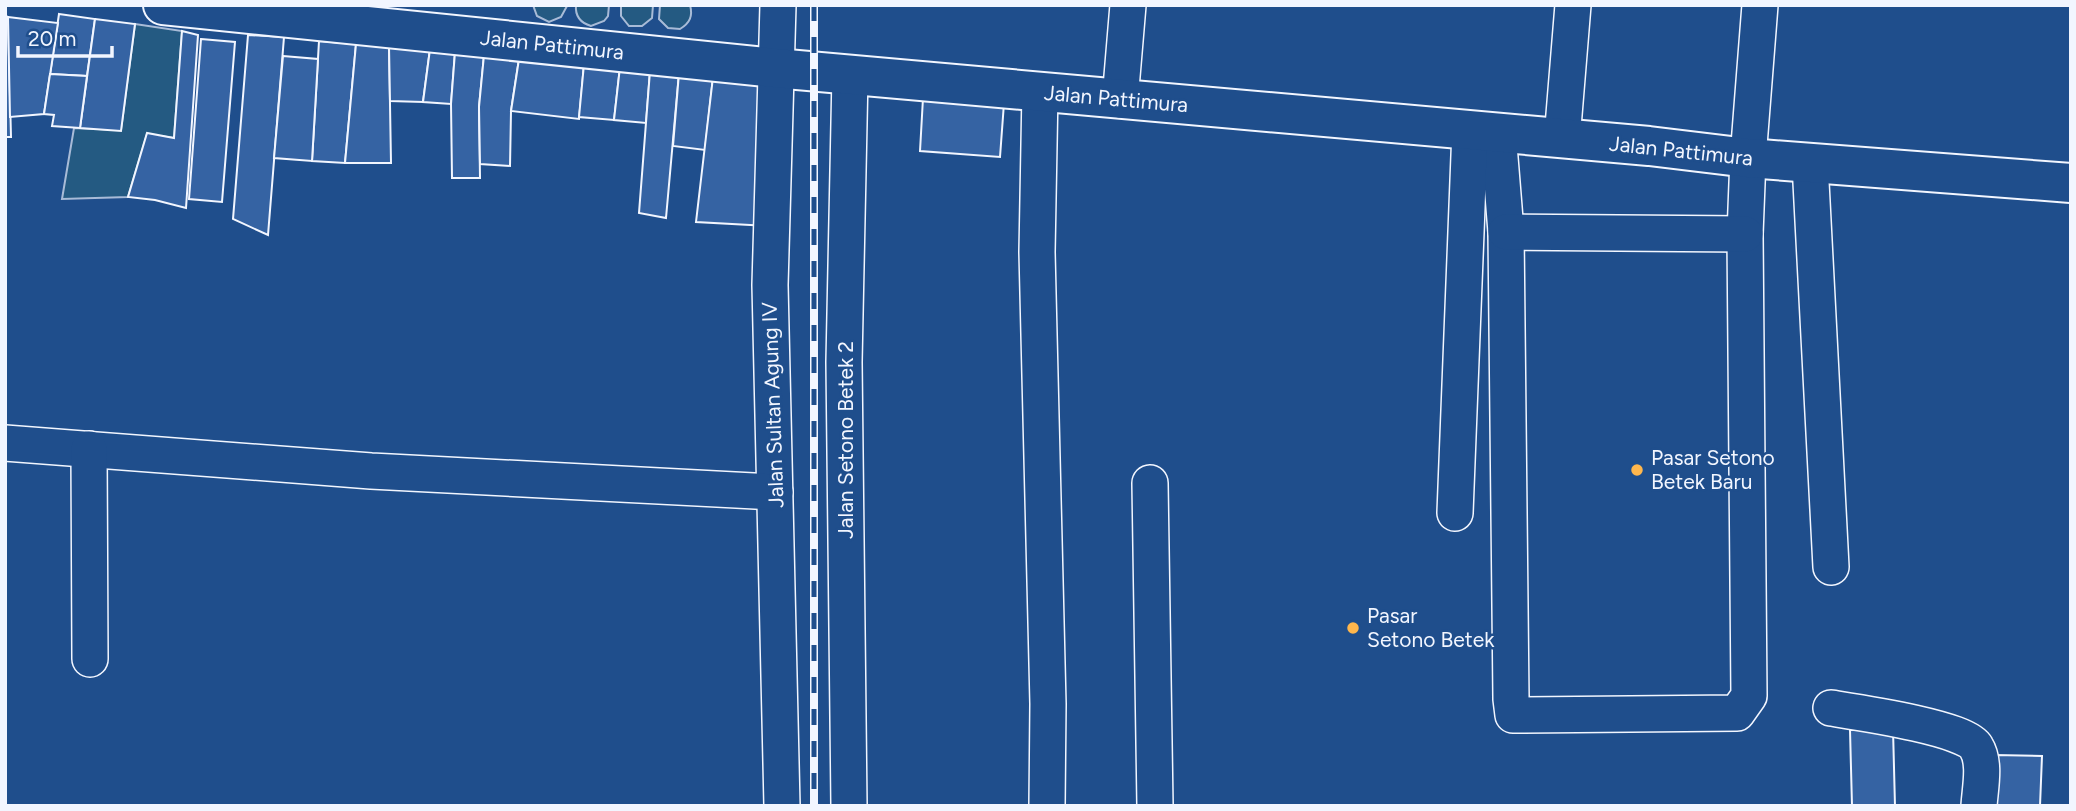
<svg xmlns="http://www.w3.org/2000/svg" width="2076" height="811" viewBox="0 0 2076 811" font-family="Figtree,sans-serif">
	<rect width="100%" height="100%" fill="#1f4e8c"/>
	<g fill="#245a82" stroke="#a8bbd7" stroke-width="2">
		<path d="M533,5H567V6L561,17L549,22L537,16Z"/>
		<path d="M576,5H609L608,16L604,21L591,26C581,23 575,16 576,5Z"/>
		<path d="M621,5H653L652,18L642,26H629L621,16Z"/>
		<path d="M660,5H690C693,16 690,23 680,29L668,28L659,19Z"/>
		<path d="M135,24L182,31L174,138L147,134L128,197L62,199L74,128L121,130Z"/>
	</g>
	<g fill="#3563a3" stroke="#f2f6ff" stroke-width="2">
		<path d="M59,14L95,19L87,76L50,74Z"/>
		<path d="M5,16L8,17L11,137H5Z"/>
		<path d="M8,17L58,23L44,114L10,117Z"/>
		<path d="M95,19L135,24L121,131L80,128Z"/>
		<path d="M182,31L198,35L186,208L155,200L128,197L147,133L174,138Z"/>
		<path d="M248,35L284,37L268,235L233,219Z"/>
		<path d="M201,39L235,42L222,202L189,199Z"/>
		<path d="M319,41L356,44L345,163L312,161Z"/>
		<path d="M356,44L389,46L391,163H345Z"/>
		<path d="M389,46L430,49L423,102L390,101Z"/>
		<path d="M430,49L455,52L451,104L423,102Z"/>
		<path d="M455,52L484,55L479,107L480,178H452L451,104Z"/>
		<path d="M484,55L519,59L511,111L510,166L480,164L479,107Z"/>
		<path d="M283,56L318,59L312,161L274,158Z"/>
		<path d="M519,59L584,64L579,119L511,111Z"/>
		<path d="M584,64L620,67L614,120L579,117Z"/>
		<path d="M620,67L650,71L646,123L614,120Z"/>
		<path d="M650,71L679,73L666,218L639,213Z"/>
		<path d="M679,73L713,77L705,150L673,146Z"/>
		<path d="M50,74L87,76L80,128L52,126L54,115L44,114Z"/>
		<path d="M713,77L761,80L769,226L696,222Z"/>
		<path d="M923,98L1004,103L1000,157L920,151Z"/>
		<path d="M1893,729L1895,806H1852L1850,730Z"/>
		<path d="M1994,755L2042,756L2040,806H1993Z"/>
	</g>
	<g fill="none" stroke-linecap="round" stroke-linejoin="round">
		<g stroke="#f2f6ff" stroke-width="38">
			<g id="minor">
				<path d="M778,5L770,285L782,806"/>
				<path d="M1040,91L1037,252L1048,704L1047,806"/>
				<path d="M1120,100L1128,5"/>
				<path d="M1498,133L1506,232L1511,699L1513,715L1737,713L1749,696L1745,234L1748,158L1760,5"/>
				<path d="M1562,139L1573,5"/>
				<path d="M1810,163L1831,567"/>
				<path d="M1506,232L1745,234"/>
				<path d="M5,443L371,471L775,492"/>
				<path d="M89,449L90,659"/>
				<path d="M1150,483L1155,806"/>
				<path d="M1455,513L1470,130"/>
				<path d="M1831,708C1856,712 1966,728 1976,747C1986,763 1980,788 1979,806"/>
				<path d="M849,806L844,362L850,75"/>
			</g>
		</g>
		<g stroke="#f2f6ff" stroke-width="42">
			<path id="major" d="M163,5L775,68L1649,146L1748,158L2071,183"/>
		</g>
		<use href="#minor" stroke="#1f4e8c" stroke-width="35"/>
		<use href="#major" stroke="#1f4e8c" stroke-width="38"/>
		<g stroke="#f2f6ff" stroke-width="8">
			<path id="rail" d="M814,5V806"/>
		</g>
		<use href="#rail" stroke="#1f4e8c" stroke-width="5" stroke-dasharray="16" stroke-linecap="butt"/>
	</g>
	<g fill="#ffb74d" stroke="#1f4e8c" stroke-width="2.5">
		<circle cx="1637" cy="470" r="7"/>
		<circle cx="1353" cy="628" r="7"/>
	</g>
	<g text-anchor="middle" stroke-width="5" stroke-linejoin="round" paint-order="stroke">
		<g font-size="21" fill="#f2f6ff" stroke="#1f4e8c">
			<text transform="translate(552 45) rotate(6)" y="7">Jalan Pattimura</text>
			<text transform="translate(1116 99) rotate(5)" y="7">Jalan Pattimura</text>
			<text transform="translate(1681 151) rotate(6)" y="7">Jalan Pattimura</text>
			<text transform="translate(773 405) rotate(-92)" y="7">Jalan Sultan Agung IV</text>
			<text transform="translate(846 440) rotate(-90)" y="7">Jalan Setono Betek 2</text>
		</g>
		<g font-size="21" fill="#f2f6ff" stroke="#1f4e8c" text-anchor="start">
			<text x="1651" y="465">Pasar Setono<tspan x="1651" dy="24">Betek Baru</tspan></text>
			<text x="1367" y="623">Pasar<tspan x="1367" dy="24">Setono Betek</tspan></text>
		</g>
	</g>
	<rect width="2076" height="811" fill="none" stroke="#f2f6ff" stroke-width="14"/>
	<path d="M18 46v10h94v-10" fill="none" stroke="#f2f6ff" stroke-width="3.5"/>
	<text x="28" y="46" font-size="21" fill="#f2f6ff" stroke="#1f4e8c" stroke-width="5" paint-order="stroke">20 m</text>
</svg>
